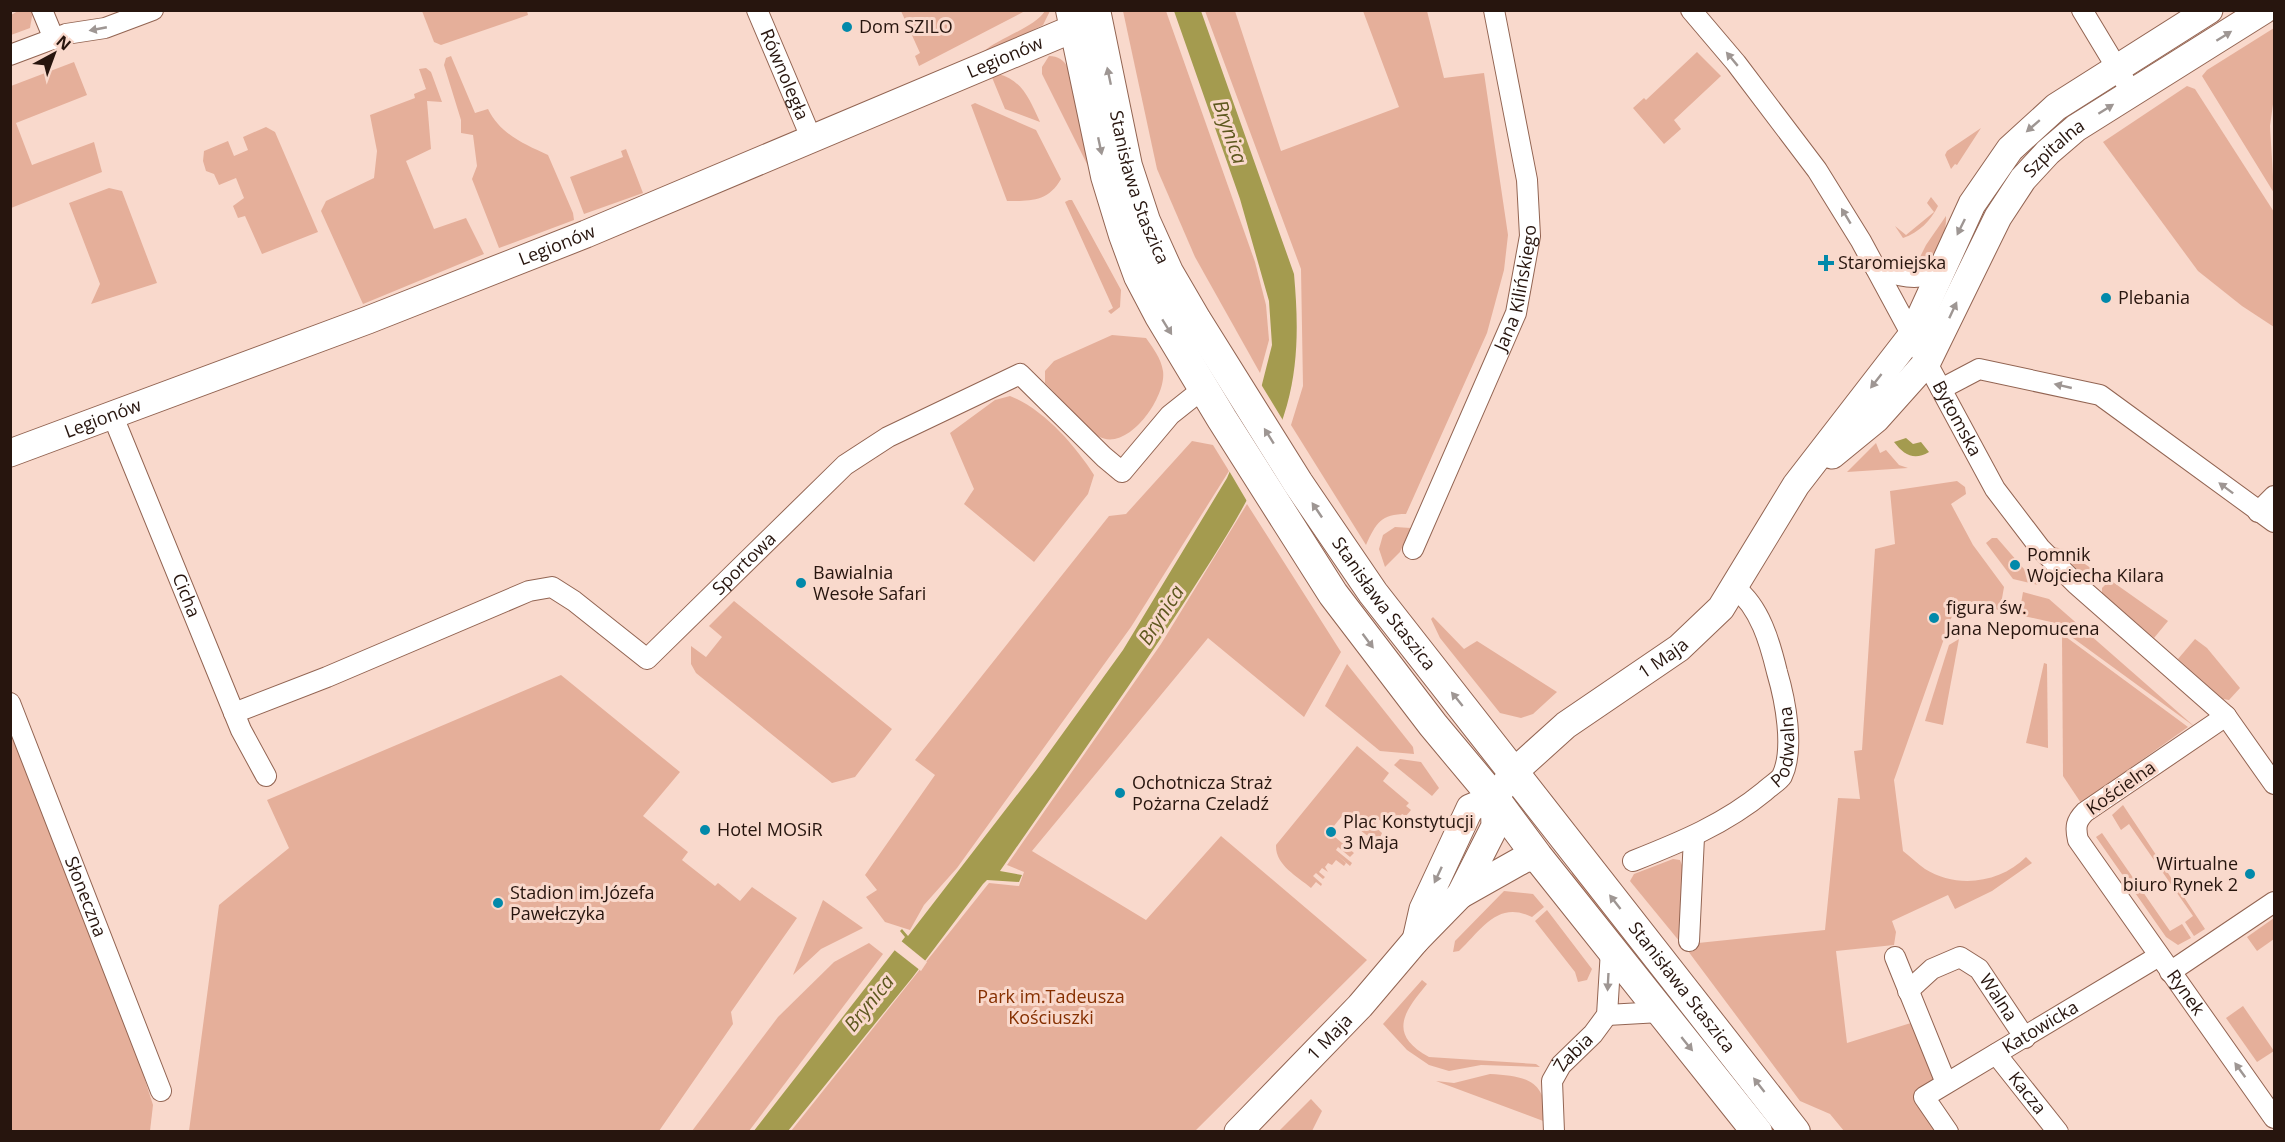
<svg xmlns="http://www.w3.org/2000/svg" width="2285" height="1142" viewBox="0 0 2285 1142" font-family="'Open Sans',sans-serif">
	<rect width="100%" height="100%" fill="#f9d9cc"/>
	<g fill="#e5af9a">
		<path d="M18,11H33L30,28L11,35V15Z"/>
		<path d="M527,11L528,15L441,45L434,42L422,11Z"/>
		<path d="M901,11H1025L919,66L915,56L920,53Z"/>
		<path d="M1045,11H1050L1043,25L982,56V53C998,38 1034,28 1045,11Z"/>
		<path d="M1123,11H1166L1255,262L1266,305L1269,340L1260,373L1195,257L1157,169Z"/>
		<path d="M1205,11H1235L1281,151L1399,107L1363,11H1427L1444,78L1484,73L1508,235L1504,270L1487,333L1406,514C1381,514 1376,523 1366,545L1291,425L1303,386L1301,269Z"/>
		<path d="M2274,28V97L2270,126L2274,193L2202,76L2207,70Z"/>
		<path d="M1697,52L1721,76L1674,120L1681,129L1664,144L1633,108L1644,98L1646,100Z"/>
		<path d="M451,56L475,113L488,109C500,134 524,144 548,155L573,213L574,220L499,248L472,179L477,166L473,135L461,133V120L444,65L446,58Z"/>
		<path d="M1049,56C1058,56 1064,60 1068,68L1089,168L1042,74V67Z"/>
		<path d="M74,62L87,95L16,123L32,165L94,142L102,172L11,208V86Z"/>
		<path d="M426,68L431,72L442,102L427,101L431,149L406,161L434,229L466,218L484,254L363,304L321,211L326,201L374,178L377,151L370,115L415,98L414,94L426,89L419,69Z"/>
		<path d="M998,74C1023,80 1030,101 1040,122L1005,109L991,75Z"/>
		<path d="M2187,86L2195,89L2274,212V327L2242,306L2198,271L2103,142Z"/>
		<path d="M975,103L1036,130L1061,179C1048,202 1030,201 1007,201L971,105Z"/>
		<path d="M266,127L275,132L318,232L262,254L245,216L238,218L233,206L244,198L236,178L219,185L214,174L206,171L203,161L204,151L228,141L234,156L248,150L243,137Z"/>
		<path d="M1981,128L1957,165L1955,164L1951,169L1945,155L1947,151Z"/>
		<path d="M626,149L643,193L584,214L570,177L623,157L621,151Z"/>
		<path d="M109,188L122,191L157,283L91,304L100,284L69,203Z"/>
		<path d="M1931,197L1938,206C1931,220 1919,233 1903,238L1895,226L1906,235L1934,212L1927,203Z"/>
		<path d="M1069,200H1072L1121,290L1120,307L1111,314L1108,311L1113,308L1065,202Z"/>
		<path d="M1946,216C1947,235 1936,262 1916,265L1926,245Z"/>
		<path d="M1112,335L1146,338C1153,348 1161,358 1163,371C1167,397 1127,454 1098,436C1083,427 1059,396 1045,383V371L1054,361Z"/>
		<path d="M1010,396C1043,409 1075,445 1094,475L1088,494L1034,562L964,504L974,489L950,433L995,400Z"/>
		<path d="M1192,441L1213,445L1229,471L1131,627L957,868L924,905L910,930L885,922L866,897L877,890L865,875L935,775L915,760L1109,516L1126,514Z"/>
		<path d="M1876,443L1880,453L1886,450L1899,465L1908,468L1847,472Z"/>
		<path d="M1957,481L1965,487L1966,494L1951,504L1973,545L2004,587L2000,610L1957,602L1894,780L1903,851C1911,857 1918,864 1925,869C1957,889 2000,883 2026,857L2032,863L1992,891L1955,909L1948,895L1892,921L1896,932L1894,945L1836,951L1847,1043L1914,1022L1938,1081L1918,1097L1940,1131H1844L1830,1114L1800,1101L1688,951L1698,943L1825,930L1838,798L1860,799L1854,751L1862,750L1875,549L1895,544L1890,491Z"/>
		<path d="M1247,504L1341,652L1304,717L1208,638L1032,851L1146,920L1221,836L1367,960L1195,1131H791L989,883L1019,886L1024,872L1007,865L1161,644Z"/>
		<path d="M1395,527L1411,528L1400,552L1385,567L1379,549L1383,535Z"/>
		<path d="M1992,538H1997L2038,585L2013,579L1986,543Z"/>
		<path d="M2054,547L2063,549L2098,573L2088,580Z"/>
		<path d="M2110,580L2168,621L2154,638L2102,593V588Z"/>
		<path d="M2023,592L2049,599L2195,727L2051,622L2019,615Z"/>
		<path d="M734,601L892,729L855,777L832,783L696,673L691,664V646L706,657L722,637L709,626Z"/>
		<path d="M1433,617L1464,649L1477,641L1557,692L1533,714L1521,718L1500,713L1440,638L1431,619Z"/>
		<path d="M2062,634L2188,727L2081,803L2063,776Z"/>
		<path d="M1959,639L1943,725L1925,721L1949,645Z"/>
		<path d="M2195,639L2207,648L2240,688L2229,700L2223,699L2178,659Z"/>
		<path d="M2044,663L2047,664L2048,748L2026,743Z"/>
		<path d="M1347,664L1413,747L1414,754L1380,751L1325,706Z"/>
		<path d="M561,675L680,772L643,816L688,852L682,860L715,886L718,883L740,901L752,887L797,918L731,1012L733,1024L659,1131H189L219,905L289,848L267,800Z"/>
		<path d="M10,732L130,1033L153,1105L150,1131H11Z"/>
		<path d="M1357,746L1389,773L1383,781L1409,803L1406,806L1411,810L1406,816L1402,814L1390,828L1377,818L1375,821L1378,824L1376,826L1362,815L1358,820L1369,829L1373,825L1382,833L1379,840L1372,834L1369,837L1342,816L1329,832L1354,853L1350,857L1338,847L1336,850L1352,863L1350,866L1337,855L1346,863L1344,866L1336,860L1332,865L1328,863L1325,867L1328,872L1322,868L1319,872L1325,877L1323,879L1316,873L1313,876L1322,884L1321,886L1316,882L1311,888C1297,876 1275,865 1276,845Z"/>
		<path d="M1400,759L1421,762L1439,788L1432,796L1394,765Z"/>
		<path d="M2123,805L2205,929L2194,936L2185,922L2193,916L2129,824L2121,830L2112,815Z"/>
		<path d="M2102,833L2170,931L2182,924L2191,938L2178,945L2166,937L2096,837Z"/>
		<path d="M1673,859L1680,860L1683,868L1680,942L1630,881L1634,874Z"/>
		<path d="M1573,872L1777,1131H1773L1569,877Z"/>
		<path d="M1504,891L1533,894L1544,907L1532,917C1498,900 1482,929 1459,951L1453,952L1455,941Z"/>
		<path d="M823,900L863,928L821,949L793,975Z"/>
		<path d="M1547,910L1592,969L1587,980L1578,982L1575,972L1535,921Z"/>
		<path d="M2274,918V939L2257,951L2247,937Z"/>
		<path d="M869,943L883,954L749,1131H692L778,1017L834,962Z"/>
		<path d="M1422,980L1427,984C1403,1013 1388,1034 1429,1057L1536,1064L1540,1067L1481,1065L1449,1071L1429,1065L1407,1050L1383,1024Z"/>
		<path d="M2243,1006L2274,1051L2257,1062L2226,1018Z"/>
		<path d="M1490,1074C1526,1076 1547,1080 1546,1122L1436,1081L1454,1083Z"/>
		<path d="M1311,1099L1322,1111L1312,1131H1279Z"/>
	</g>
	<g fill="#a49b4f">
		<path d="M1174,11H1201L1294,274C1298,319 1299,361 1287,405C1266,479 1221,545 1180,609C1122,698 1060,784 1000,871L1022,875L1019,882L987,880L983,884L912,978L788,1131L753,1132L905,937L900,931L902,929L908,936L1037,769L1123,650L1227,478L1255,412L1272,345L1269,301L1240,199Z"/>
		<path d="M1906,438L1913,444L1921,442L1929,452C1914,461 1904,455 1894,442Z"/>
	</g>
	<g fill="#f9d9cc">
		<path d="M1259,381L1284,422L1275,450L1248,503L1228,469L1253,411Z"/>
		<path d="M900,940L927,962L921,971L893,949Z"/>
	</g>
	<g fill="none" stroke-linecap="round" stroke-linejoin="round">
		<g stroke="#926452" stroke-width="22">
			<g id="street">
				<path d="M42,10L54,39"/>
				<path id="s1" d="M757,10L812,140"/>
				<path id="s2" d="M1691,10L1736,63L1817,170L1861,241L1995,489L2040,548L2076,584L2226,716L2274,784"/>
				<path d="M2082,10L2132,93"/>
				<path d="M10,55L66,34L105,28L153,10"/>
				<path d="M1875,267C1899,277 1916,281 1940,272"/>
				<path d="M1941,389L1979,369L2100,395L2274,522"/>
				<path id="s3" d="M112,414L241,730L266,776"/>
				<path d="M2258,512L2274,496"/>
				<path id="s4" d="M1413,549L1516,313L1530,236L1527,180L1494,10"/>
				<path id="s5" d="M10,703L161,1091"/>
				<path id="s6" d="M234,713L327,677L529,591L552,587L574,601L647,659L845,465L888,437L1020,374L1104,457L1122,472L1170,415L1204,388"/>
				<path id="s7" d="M2226,716L2085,812C2076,821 2075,827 2078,840L2274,1118"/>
				<path id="s8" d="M1633,861C1681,842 1725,824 1765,791C1770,786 1779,781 1782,776C1795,749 1785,699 1777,672C1770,643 1760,607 1735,588"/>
				<path d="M1689,941L1694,837"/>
				<path d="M1895,957L1946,1083"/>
				<path d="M2170,972L2274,902"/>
				<path id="s9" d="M1908,991L1932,969L1960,957L1979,969L2025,1038"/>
				<path d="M1607,1015L1660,1012"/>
				<path id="s10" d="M1996,1054L2058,1132"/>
				<path id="s11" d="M1554,1132L1552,1081L1561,1065L1593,1034L1607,1015L1611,950"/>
				<path id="s12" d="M1948,1132L1924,1097L2159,956"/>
			</g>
		</g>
		<g stroke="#926452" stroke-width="29">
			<g id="secondary">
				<path id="s13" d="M10,453L368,320L586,234L1096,19"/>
				<path id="s14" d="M1832,455L1876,419L1927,362L1998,217L2023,179L2048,152L2076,128L2264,10"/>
				<path d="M1460,895L1524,859L1537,856"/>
				<path id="s15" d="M1416,940L1423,909L1470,808L1494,798L1515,771L1566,725L1679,648L1721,608L1796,485L1912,335L1972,204L2010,149L2056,107L2209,10"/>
				<path id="s16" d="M1238,1132L1360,1006L1416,940L1460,895L1495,826L1494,798"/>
			</g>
		</g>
		<g stroke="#926452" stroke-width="32">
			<g id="primary">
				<path d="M1071,10L1106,176L1124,235L1139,276L1160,316L1222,419L1333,594L1433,725L1494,798L1537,856L1757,1132"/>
				<path id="s17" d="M1095,10L1127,166L1145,221L1168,272L1196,320L1298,483L1373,593L1795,1132"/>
			</g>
		</g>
		<use href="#street" stroke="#fff" stroke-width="20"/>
		<use href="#secondary" stroke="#fff" stroke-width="27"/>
		<use href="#primary" stroke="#fff" stroke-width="30"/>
	</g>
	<defs><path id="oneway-solid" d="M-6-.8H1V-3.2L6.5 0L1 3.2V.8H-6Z" transform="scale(1.5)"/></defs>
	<g fill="#9e9693">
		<use href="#oneway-solid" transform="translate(98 29) rotate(169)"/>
		<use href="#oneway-solid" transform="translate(2224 36) rotate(-32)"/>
		<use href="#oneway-solid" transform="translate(1732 59) rotate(-130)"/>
		<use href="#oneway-solid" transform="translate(1109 76) rotate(-102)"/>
		<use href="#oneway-solid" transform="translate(2106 109) rotate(-32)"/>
		<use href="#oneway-solid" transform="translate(2033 126) rotate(139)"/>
		<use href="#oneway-solid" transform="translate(1100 146) rotate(78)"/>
		<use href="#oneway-solid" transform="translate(1846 216) rotate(-121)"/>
		<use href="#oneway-solid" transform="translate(1961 227) rotate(116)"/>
		<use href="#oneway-solid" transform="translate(1953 310) rotate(-65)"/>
		<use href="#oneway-solid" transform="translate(1167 327) rotate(58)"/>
		<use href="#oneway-solid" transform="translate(1876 381) rotate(128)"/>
		<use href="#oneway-solid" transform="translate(2063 386) rotate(-167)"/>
		<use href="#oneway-solid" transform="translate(1269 436) rotate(-122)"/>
		<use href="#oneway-solid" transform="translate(2226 488) rotate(-143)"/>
		<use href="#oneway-solid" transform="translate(1317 510) rotate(-124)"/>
		<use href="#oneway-solid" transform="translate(1368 641) rotate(53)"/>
		<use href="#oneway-solid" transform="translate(1457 699) rotate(-129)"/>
		<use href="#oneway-solid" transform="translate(1438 875) rotate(115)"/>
		<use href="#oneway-solid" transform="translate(1615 902) rotate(-128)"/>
		<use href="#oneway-solid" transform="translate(1608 982) rotate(93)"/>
		<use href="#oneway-solid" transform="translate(1687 1044) rotate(51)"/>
		<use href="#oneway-solid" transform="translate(2240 1070) rotate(-126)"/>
		<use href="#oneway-solid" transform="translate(1759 1085) rotate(-128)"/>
	</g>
	<g fill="#0289aa" stroke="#f9d9cc" stroke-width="2">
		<circle cx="847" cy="27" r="6"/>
		<path d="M1823 254h6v6h6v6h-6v6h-6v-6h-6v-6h6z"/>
		<circle cx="2106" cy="298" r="6"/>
		<circle cx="2015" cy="565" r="6"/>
		<circle cx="801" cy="583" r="6"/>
		<circle cx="1934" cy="618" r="6"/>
		<circle cx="1120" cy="793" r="6"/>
		<circle cx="705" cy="830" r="6"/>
		<circle cx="1331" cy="832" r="6"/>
		<circle cx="2250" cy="874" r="6"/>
		<circle cx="498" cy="903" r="6"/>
	</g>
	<g text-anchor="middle" stroke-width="6" stroke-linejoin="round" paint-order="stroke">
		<g font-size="18" fill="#27150e" stroke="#f9d9cc" text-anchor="start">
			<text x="859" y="33">Dom SZILO</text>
			<text x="1838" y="269">Staromiejska</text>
			<text x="2118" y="304">Plebania</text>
			<text x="2027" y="561">Pomnik<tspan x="2027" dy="21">Wojciecha Kilara</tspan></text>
			<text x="813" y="579">Bawialnia<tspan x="813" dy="21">Wesołe Safari</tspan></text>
			<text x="1946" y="614">figura św.<tspan x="1946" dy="21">Jana Nepomucena</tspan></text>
			<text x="1132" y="789">Ochotnicza Straż<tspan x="1132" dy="21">Pożarna Czeladź</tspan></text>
			<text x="1343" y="828">Plac Konstytucji<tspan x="1343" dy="21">3 Maja</tspan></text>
			<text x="717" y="836">Hotel MOSiR</text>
			<text x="2238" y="870" text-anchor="end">Wirtualne<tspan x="2238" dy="21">biuro Rynek 2</tspan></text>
			<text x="510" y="899">Stadion im.Józefa<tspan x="510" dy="21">Pawełczyka</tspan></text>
		</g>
		<g font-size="18" fill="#27150e" stroke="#f9d9cc">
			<text dy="6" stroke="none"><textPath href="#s13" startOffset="1071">Legionów</textPath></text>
			<text dy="6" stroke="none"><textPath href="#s1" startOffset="70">Równoległa</textPath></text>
			<text dy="6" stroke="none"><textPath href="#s14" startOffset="384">Szpitalna</textPath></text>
			<text dy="6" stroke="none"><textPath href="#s17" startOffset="183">Stanisława Staszica</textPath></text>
			<text dy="6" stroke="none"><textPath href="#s13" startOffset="585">Legionów</textPath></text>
			<text dy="6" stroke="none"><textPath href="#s4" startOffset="282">Jana Kilińskiego</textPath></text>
			<text dy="6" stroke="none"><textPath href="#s13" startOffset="99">Legionów</textPath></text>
			<text dy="6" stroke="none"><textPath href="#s2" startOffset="489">Bytomska</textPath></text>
			<text dy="6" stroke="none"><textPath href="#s6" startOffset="598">Sportowa</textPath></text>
			<text dy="6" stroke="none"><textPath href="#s3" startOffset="196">Cicha</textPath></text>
			<text dy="6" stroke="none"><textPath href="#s17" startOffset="669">Stanisława Staszica</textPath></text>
			<text dy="6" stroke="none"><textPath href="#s15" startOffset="390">1 Maja</textPath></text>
			<text dy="6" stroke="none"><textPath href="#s8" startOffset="202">Podwalna</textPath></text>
			<text transform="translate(2121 788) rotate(-35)" y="6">Kościelna</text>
			<text dy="6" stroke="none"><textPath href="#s5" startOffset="208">Słoneczna</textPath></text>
			<text dy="6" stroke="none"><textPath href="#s17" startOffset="1155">Stanisława Staszica</textPath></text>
			<text dy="6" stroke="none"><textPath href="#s7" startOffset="388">Rynek</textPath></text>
			<text dy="6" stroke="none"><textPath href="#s9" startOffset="120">Walna</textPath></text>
			<text dy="6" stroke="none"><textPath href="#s12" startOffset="178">Katowicka</textPath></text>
			<text dy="6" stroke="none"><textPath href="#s16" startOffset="132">1 Maja</textPath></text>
			<text dy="6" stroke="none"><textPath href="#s11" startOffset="87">Żabia</textPath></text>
			<text dy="6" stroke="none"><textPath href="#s10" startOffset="50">Kacza</textPath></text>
		</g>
		<g font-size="18" fill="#852f00" stroke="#f9d9cc">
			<text x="1051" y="1003">Park im.Tadeusza<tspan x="1051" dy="21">Kościuszki</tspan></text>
		</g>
		<g font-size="20" font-style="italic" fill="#5e581f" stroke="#f9d9cc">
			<text transform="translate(1230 132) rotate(71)" y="7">Brynica</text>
			<text transform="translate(1161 615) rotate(-57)" y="7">Brynica</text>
			<text transform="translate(869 1003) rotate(-51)" y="7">Brynica</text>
		</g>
	</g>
	<rect width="2285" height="1142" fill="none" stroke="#27150e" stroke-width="24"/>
	<g transform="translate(54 54) rotate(41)" stroke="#f9d9cc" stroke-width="4.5" paint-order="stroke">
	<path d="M0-4.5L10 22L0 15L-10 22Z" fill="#27150e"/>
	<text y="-9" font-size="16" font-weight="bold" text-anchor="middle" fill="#27150e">N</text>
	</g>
</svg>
